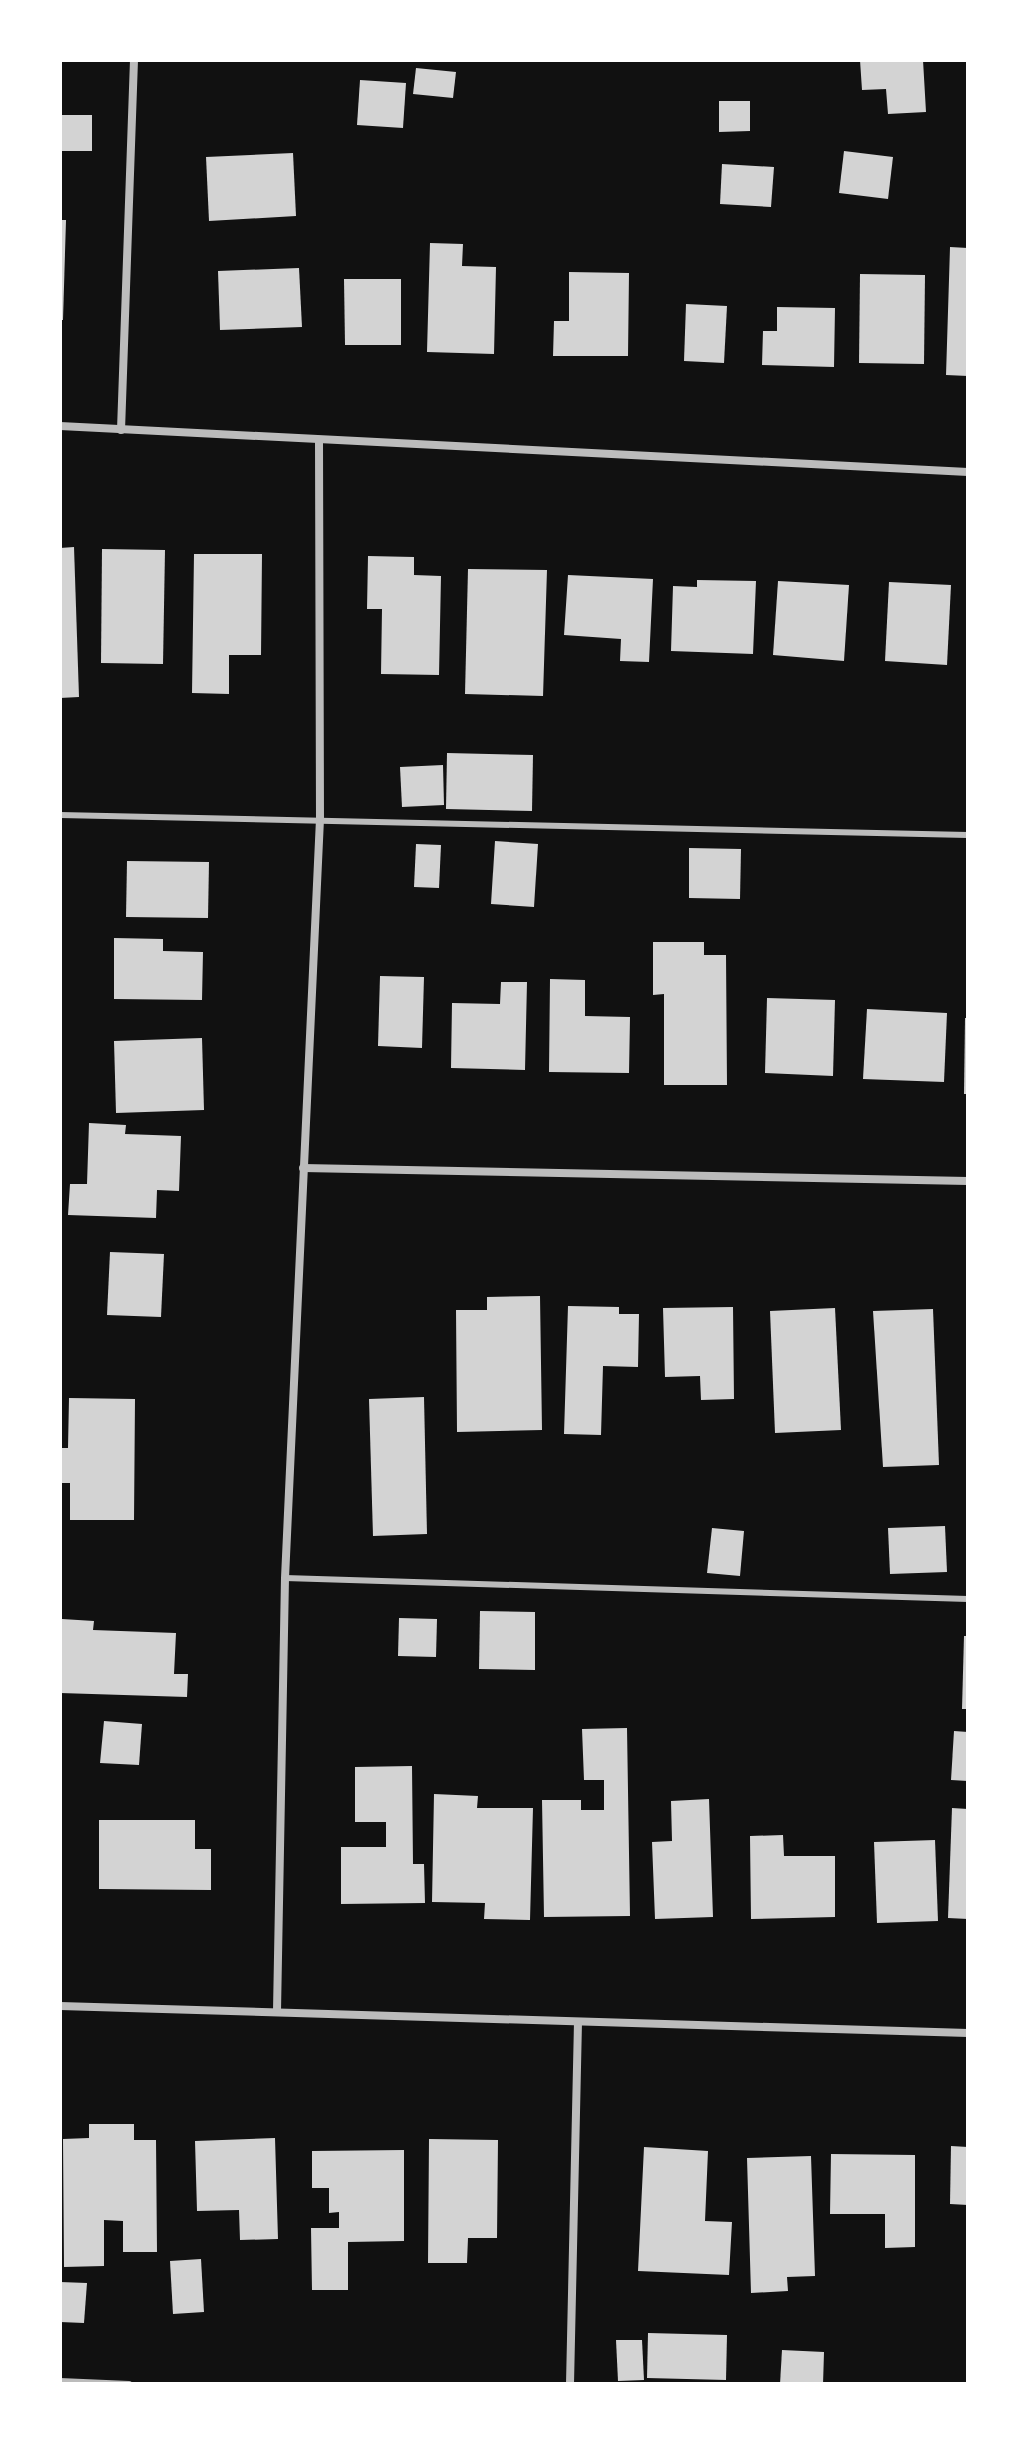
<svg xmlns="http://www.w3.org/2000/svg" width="1028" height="2444" viewBox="0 0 1028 2444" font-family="'Source Sans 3',sans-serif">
	<rect width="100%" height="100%" fill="#111"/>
	<g fill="#d3d3d3">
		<path d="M860,60H923L926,112L888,114L886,89L862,90Z"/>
		<path d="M416,68L456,72L453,98L413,94Z"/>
		<path d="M360,80L406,83L403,128L357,125Z"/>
		<path d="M719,101H750V131L719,132Z"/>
		<rect x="60" y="115" width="32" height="36"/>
		<path d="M844,151L893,157L888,199L839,193Z"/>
		<path d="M293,153L296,216L209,221L206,157Z"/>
		<path d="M722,164L774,167L771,207L720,204Z"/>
		<path d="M60,220H66L63,320H60Z"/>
		<path d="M430,243L463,244L462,266L496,267L494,354L427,352Z"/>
		<path d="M950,247L968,248V376L946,375Z"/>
		<path d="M299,268L302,327L220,330L218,271Z"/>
		<path d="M569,272L629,273L628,356H553L554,321H569Z"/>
		<path d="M860,274L925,275L924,364L859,363Z"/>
		<path d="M344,279H401V345H345Z"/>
		<path d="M686,304L727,306L724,363L684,361Z"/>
		<path d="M777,307L835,308L834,367L762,365L763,331H777Z"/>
		<path d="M74,547L79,697L60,698V548Z"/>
		<path d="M102,549L165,550L163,664L101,663Z"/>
		<path d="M194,554H262L261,655H229V694L192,693Z"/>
		<path d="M368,556L414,557V575L441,576L439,675L381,674L382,609H367Z"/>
		<path d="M468,569L547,570L543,696L465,694Z"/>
		<path d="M568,575L653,579L649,662L620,661L621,639L564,635Z"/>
		<path d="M697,580L756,581L753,654L671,651L673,586L697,587Z"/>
		<path d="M778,581L849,585L844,661L773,655Z"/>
		<path d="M889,582L951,585L947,665L885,661Z"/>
		<path d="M447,753L533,755L532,811L446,809Z"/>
		<path d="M443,765L444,805L402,807L400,767Z"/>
		<path d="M495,841L538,844L534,907L491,904Z"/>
		<path d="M416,844L441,845L439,888L414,887Z"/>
		<path d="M689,848L741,849L740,899L689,898Z"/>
		<path d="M127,861L209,862L208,918L126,917Z"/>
		<path d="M114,938L163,939V951L203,952L202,1000L114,999Z"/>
		<path d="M653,942H704V955H726L727,1085H664V994L653,995Z"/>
		<path d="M380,976L424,977L422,1048L378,1046Z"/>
		<path d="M550,979L585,980V1016L630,1017L629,1073L549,1072Z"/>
		<path d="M501,982H527L525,1070L451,1068L452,1003L500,1004Z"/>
		<path d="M767,998L835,1000L833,1076L765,1073Z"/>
		<path d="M867,1009L947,1013L944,1082L863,1079Z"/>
		<path d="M965,1018H968V1094H964Z"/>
		<path d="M202,1038L204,1110L116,1113L114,1041Z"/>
		<path d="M89,1123L126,1125L125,1134L181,1136L179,1191L157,1190L156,1218L68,1215L70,1184H87Z"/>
		<path d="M110,1252L164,1254L161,1317L107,1315Z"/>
		<path d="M540,1296L542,1430L457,1432L456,1310H487V1297Z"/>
		<path d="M568,1306L619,1307V1314H639L638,1367L603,1366L601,1435L564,1434Z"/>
		<path d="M733,1307L734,1399L701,1400L700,1376L665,1377L663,1308Z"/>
		<path d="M835,1308L841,1430L775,1433L770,1311Z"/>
		<path d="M933,1309L939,1465L883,1467L873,1311Z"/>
		<path d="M424,1397L427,1534L373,1536L369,1399Z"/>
		<path d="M69,1398L135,1399L134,1520H70V1483H60V1448H68Z"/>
		<path d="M945,1526L947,1572L890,1574L888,1528Z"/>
		<path d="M712,1528L744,1531L740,1576L707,1573Z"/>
		<path d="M480,1611L535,1612V1670L479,1669Z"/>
		<path d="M399,1618L437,1619L436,1657L398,1656Z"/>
		<path d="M62,1619L94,1621L93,1630L176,1633L174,1674H188L187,1697L60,1693Z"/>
		<path d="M964,1636H968V1709H962Z"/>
		<path d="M104,1721L142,1724L139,1765L100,1763Z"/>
		<path d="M627,1728L630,1916L544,1917L542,1800H581V1810H604V1780H584L582,1729Z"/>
		<path d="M954,1731L968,1732V1781L951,1780Z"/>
		<path d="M412,1766L413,1864H424L425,1903L341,1904V1847H386V1822H355V1767Z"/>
		<path d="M434,1794L478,1796L477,1808H533L530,1920L484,1919L485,1903L432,1902Z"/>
		<path d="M709,1799L713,1917L655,1919L652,1842L672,1841L671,1801Z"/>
		<path d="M952,1808L968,1809V1919L948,1918Z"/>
		<path d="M99,1820H195V1849H211V1890L99,1889Z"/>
		<path d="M783,1835L784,1856H835V1917L751,1919L750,1836Z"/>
		<path d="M935,1840L938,1921L877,1923L874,1842Z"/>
		<path d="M89,2124H134V2140H156L157,2252H123V2221L104,2220V2266L64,2267L63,2139L89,2138Z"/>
		<path d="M275,2138L278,2239L240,2240L239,2210L197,2211L195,2141Z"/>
		<path d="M429,2139L498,2140L497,2238H468L467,2263H428Z"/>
		<path d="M951,2146L968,2147V2205L950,2204Z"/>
		<path d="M644,2147L708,2151L705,2221L732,2222L729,2275L638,2271Z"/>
		<path d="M404,2150V2241L348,2242V2290H312L311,2228H339V2212L329,2213V2188H312V2151Z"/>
		<path d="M831,2154L915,2155V2247L885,2248V2214H830Z"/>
		<path d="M811,2156L815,2276L787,2277L788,2291L751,2293L747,2158Z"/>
		<path d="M201,2259L204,2312L173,2314L170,2261Z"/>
		<path d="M60,2282L87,2283L84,2323L60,2322Z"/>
		<path d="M648,2333L727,2335L726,2380L647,2378Z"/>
		<path d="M616,2340H642L644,2380L618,2381Z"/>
		<path d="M782,2350L824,2352L823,2384H780Z"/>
	</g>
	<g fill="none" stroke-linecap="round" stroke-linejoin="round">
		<g stroke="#bcbcbc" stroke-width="6">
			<path d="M60,815L968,835"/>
			<path d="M285,1578L968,1599"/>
			<path d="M60,2381L129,2384"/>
		</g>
		<g stroke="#bcbcbc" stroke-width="8">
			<path d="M60,426L968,472"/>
			<path d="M121,430L134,60"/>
			<path d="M303,1168L968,1181"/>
			<path d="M60,2006L968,2033"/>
			<path d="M277,2011L285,1578L320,819L319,441"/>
			<path d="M570,2384L578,2022"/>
		</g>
	</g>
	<rect width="1028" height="2444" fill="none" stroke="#ffffff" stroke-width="124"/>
</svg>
